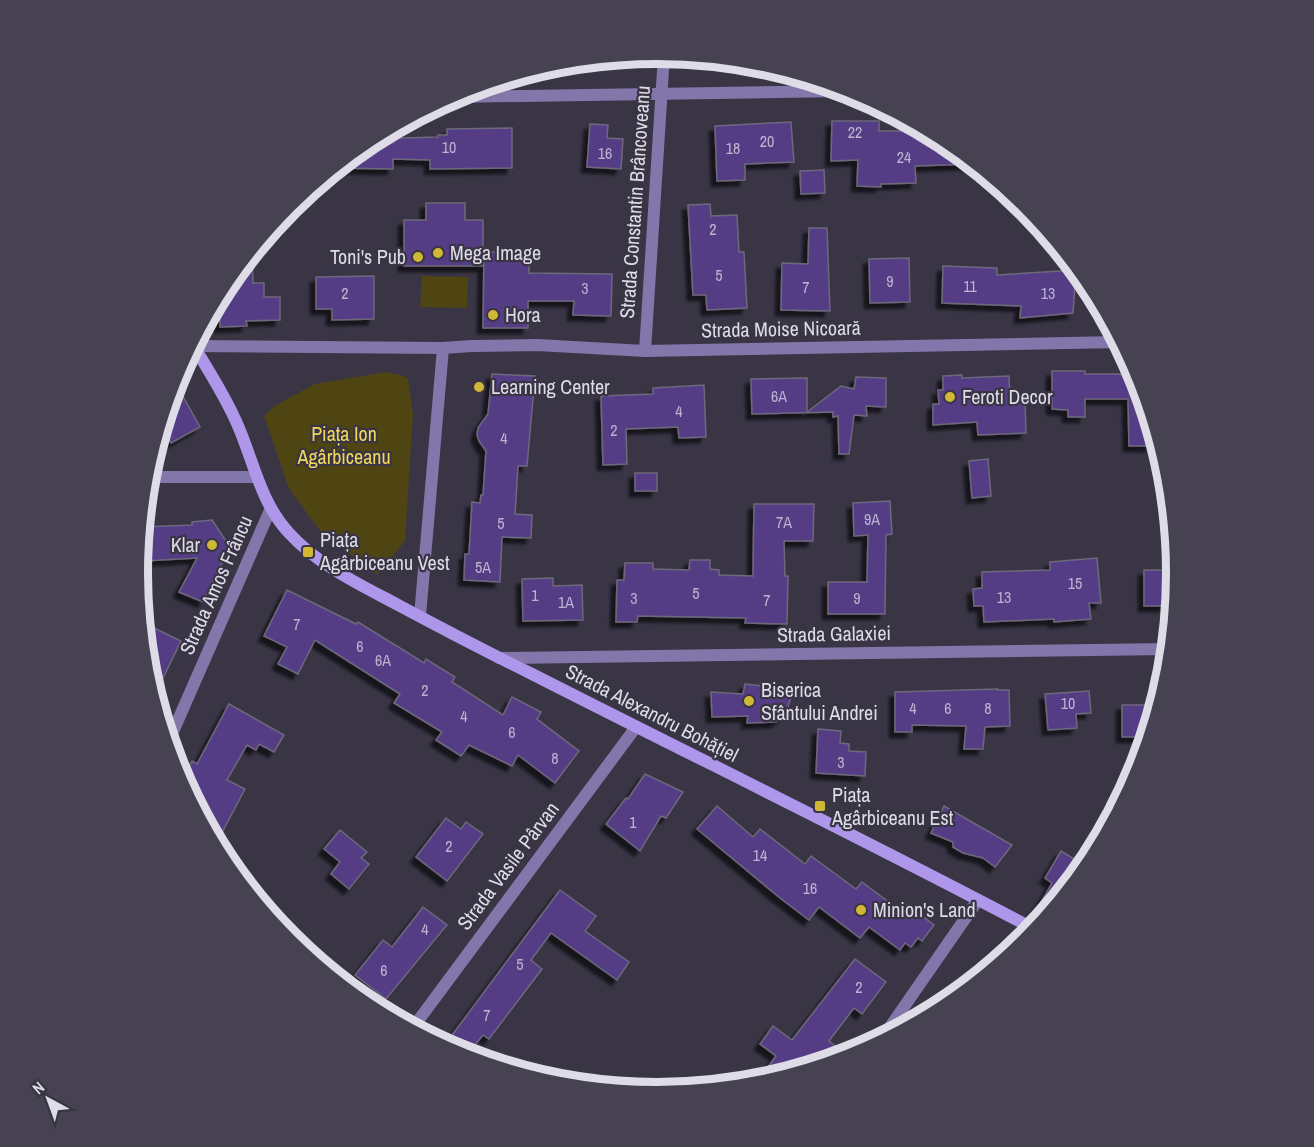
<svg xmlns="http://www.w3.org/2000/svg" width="1314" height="1147" viewBox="0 0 1314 1147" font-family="'Archivo Narrow',sans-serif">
	<defs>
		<filter id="shadow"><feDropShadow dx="-5.5" dy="5.5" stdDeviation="1.5" flood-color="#0009"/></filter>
	</defs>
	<rect width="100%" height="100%" fill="#393545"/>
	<g fill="#4f4512">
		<path d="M422,276L468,277L467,308L420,307Z"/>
		<path d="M386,372L404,376L408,379L413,414L405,541L377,575L321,532L289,489L264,416L276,405L315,384Z"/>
	</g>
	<g fill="#553e86" stroke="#6d687b" stroke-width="1.5" filter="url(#shadow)">
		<path d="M832,121H879V131H925L946,142L973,164L915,166L916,183L881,184V187L857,186L858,160L831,161Z"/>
		<path d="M791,122L794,162L745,164V180L717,181L715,126Z"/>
		<path d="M590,124L608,125L607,138L623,139L621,169L587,167Z"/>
		<path d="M512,128V168L430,169V160L393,159V169L336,168L369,141L387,131L401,132V138L438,137V135H447V129Z"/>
		<path d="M824,170L825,193L801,194L800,171Z"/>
		<path d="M426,203H465V220H483V266H404V220H426Z"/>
		<path d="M710,204L711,216L737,215L739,252H744L747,308L707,310L706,295H693L688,205Z"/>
		<path d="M809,228H827L830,311L781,310L782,263L808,264Z"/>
		<path d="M252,252L253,283H264V297H280V320L246,321L247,326L220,327L219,295L225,285Z"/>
		<path d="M484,252H529V273L612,274L611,316L573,315L574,301H528V328H483Z"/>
		<path d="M909,258L910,302L870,303L869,259Z"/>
		<path d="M943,266L997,268V275L1076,270L1073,313L1020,318L1021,306L942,303Z"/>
		<path d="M374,276V319L332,320V309H316V277Z"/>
		<path d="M1127,360H1129L1137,375L1150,419L1151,446H1129L1128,399H1085V417H1068V410L1052,409V371H1085V374H1127Z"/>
		<path d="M492,374L535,376L527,466H518L515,514L532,515L531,538L502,537L500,582L464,580L465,554H469L472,502L480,503L481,495H483L486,451L479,441L477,435L478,428L488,414Z"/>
		<path d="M962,375V378L1009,376L1010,401H1025L1026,433L978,435L977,422L933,425V404H939L938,390H943V376Z"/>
		<path d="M856,377L886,378V407L866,406L867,416L854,415L849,454H839L838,416L833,417V412L752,414L751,379L807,378V412L841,386L854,389Z"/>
		<path d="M175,382L200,427L171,443L162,426Z"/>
		<path d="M704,385L706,437L679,438L678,427L626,429L627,464L603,465L601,396L653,394V388Z"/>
		<path d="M988,459L991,496L972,498L969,461Z"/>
		<rect x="635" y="473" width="22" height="18"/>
		<path d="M890,501L892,534L886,535L885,614H828V582H867L868,535L854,536L853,503Z"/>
		<path d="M754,504H814L813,541H784L785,576H788L787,624L745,623L746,618L638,616L637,622H616L617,580H624L625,563H653V569L689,570L690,560H710V569L719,570V575L753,576Z"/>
		<path d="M212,520L230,547L203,602L179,592L197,558L144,561L142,527L192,525V522Z"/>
		<path d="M1097,558L1101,603H1089L1091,619L1054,622V619L984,622L983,606H974L973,589L982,588V572L1050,570V562Z"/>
		<path d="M1144,570H1176L1174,602L1165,603V606H1144Z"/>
		<path d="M553,578V586L582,585L583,620L523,621L522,579Z"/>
		<path d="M287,590L356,624L358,622L424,663L426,659L455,677L452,682L503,715L512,697L541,712L537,719L579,751L555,783L518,755L512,766L469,745L461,756L436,740L442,732L394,703L400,694L315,640L298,674L278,664L287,647L264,636Z"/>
		<path d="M142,622L181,641L160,684L149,679L147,675Z"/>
		<path d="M745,684L794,689L785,715L776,722L747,723L748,716L712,717L711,692L743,694Z"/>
		<path d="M998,689V690H1009L1010,726L985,727L983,749H964L966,726L912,725V732H895V692Z"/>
		<path d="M1089,691L1091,713L1076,714L1077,728L1048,730L1045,694Z"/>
		<path d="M229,704L284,735L274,752L259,744L256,750L247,745L227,780L245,789L216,844L181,780L192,761L197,764Z"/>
		<path d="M1122,705H1157L1149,733H1143V737H1122Z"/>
		<path d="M818,729L841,731L840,743L849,744V751L866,752L865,776L816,773Z"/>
		<path d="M645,774L683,792L666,818L661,816L640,851L606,824L626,798L628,799Z"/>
		<path d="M717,806L753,837L760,829L805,864L811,856L856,889L862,882L902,912L907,905L934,925L922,941L918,938L911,947L905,943L900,950L869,927L860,938L819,907L809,920L780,898L697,829Z"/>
		<path d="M944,806L1012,845L995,867L983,858L963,853L953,847V842L931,833Z"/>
		<path d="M446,818L461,829L466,822L483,834L447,881L416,857Z"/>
		<path d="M340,830L367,852L361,858L369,864L349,889L331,874L340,862L324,849Z"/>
		<path d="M1061,851L1082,864L1078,871L1081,872L1043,919L1035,913L1052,883L1045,878Z"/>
		<path d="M560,890L596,916L585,931L629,962L617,980L551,933L531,960L542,969L489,1039L483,1035L466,1056L444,1046Z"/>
		<path d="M423,907L447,925L386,999L355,975L383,940L392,947Z"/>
		<path d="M855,959L886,982L862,1014L854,1008L829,1041L836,1047L823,1064L756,1083L776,1056L760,1044L773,1026L792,1040Z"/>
	</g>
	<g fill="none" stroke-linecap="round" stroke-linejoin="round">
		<g stroke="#8376aa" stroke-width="12">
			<path d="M451,97L846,91"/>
			<path d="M193,346L443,348L472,346L537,345L645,351L1119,342"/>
			<path d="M645,351L664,55"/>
			<path d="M147,477H256"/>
			<path d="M420,616L443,348"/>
			<path d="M499,658L1169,649"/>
			<path d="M168,743L271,508"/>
			<path d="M412,1029L636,727"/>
			<path d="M881,1040L978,900"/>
		</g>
		<path stroke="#ae97ea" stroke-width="12" d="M193,345C208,369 223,393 235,419C253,457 259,501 289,533C319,566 361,585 400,606C443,629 487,652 532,674C699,759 868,841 1034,929"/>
	</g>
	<g fill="#d0b836" stroke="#393545" stroke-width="2">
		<circle cx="438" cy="253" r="6"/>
		<circle cx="418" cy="257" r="6"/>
		<circle cx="493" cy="315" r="6"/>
		<circle cx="479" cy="387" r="6"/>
		<circle cx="950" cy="397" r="6"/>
		<circle cx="212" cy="545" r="6"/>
		<rect x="302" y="546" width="12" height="12" rx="3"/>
		<circle cx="749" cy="701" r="6"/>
		<rect x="814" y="800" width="12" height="12" rx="3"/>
		<circle cx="861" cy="910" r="6"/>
	</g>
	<g text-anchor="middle" stroke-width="4.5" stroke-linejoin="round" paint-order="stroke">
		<g font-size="16" fill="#bcb4cf">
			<text x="855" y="138">22</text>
			<text x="767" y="147">20</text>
			<text x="449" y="153">10</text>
			<text x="733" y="154">18</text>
			<text x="605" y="159">16</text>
			<text x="904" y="163">24</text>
			<text x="713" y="235">2</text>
			<text x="719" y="281">5</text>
			<text x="890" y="287">9</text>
			<text x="970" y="292">11</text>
			<text x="806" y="293">7</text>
			<text x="585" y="294">3</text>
			<text x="345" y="299">2</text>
			<text x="1048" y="299">13</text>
			<text x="779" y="402">6A</text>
			<text x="679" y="417">4</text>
			<text x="614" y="436">2</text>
			<text x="504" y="444">4</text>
			<text x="872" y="525">9A</text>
			<text x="784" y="528">7A</text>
			<text x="501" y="529">5</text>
			<text x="483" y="573">5A</text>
			<text x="1075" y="589">15</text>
			<text x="696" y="599">5</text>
			<text x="535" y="601">1</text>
			<text x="1004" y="603">13</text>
			<text x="634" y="604">3</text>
			<text x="857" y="604">9</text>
			<text x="767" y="606">7</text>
			<text x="566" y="608">1A</text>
			<text x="297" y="630">7</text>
			<text x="360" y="652">6</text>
			<text x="383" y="666">6A</text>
			<text x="425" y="696">2</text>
			<text x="1068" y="709">10</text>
			<text x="913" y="714">4</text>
			<text x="948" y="714">6</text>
			<text x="988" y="714">8</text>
			<text x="464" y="722">4</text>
			<text x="512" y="738">6</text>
			<text x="555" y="764">8</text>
			<text x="841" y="768">3</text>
			<text x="633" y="828">1</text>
			<text x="449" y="852">2</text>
			<text x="760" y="861">14</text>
			<text x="810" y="894">16</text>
			<text x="425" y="935">4</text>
			<text x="520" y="970">5</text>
			<text x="384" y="976">6</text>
			<text x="859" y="993">2</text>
			<text x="487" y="1021">7</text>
		</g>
		<g font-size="20" fill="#dedce7" stroke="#393545">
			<text transform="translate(635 202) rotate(-86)" y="7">Strada Constantin Brâncoveanu</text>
			<text transform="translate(781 329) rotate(-1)" y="7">Strada Moise Nicoară</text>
			<text transform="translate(216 585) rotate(-66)" y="7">Strada Amos Frâncu</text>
			<text transform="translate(834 634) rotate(-1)" y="7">Strada Galaxiei</text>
			<text transform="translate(652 713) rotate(27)" y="7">Strada Alexandru Bohățiel</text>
			<text transform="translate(508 866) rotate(-53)" y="7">Strada Vasile Pârvan</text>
		</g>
		<g font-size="20" fill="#dedce7" stroke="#393545" text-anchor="start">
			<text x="450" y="260">Mega Image</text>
			<text x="406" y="264" text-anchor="end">Toni's Pub</text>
			<text x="505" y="322">Hora</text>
			<text x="491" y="394">Learning Center</text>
			<text x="962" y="404">Feroti Decor</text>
			<text x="320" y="547">Piața<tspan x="320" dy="23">Agârbiceanu Vest</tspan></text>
			<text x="200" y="552" text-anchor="end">Klar</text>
			<text x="761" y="697">Biserica<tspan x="761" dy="23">Sfântului Andrei</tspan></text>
			<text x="832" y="802">Piața<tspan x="832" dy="23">Agârbiceanu Est</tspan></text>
			<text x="873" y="917">Minion's Land</text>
		</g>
		<g font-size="20" fill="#f1d85a" stroke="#393545">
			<text x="344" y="441">Piața Ion<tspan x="344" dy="23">Agârbiceanu</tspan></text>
		</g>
	</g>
	<path d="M0 0H1314V1147H0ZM148 573a509 509 0 1 1 1018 0a509 509 0 1 1-1018 0Z" fill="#464252" fill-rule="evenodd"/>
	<path fill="none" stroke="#dedce7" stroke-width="8" d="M148 573a509 509 0 1 1 1018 0a509 509 0 1 1-1018 0Z"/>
	<g transform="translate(48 1099) rotate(319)" stroke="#393545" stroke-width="4.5" paint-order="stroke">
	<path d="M0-4.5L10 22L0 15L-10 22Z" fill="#dedce7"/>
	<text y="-9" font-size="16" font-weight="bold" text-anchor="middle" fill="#dedce7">N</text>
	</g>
</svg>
